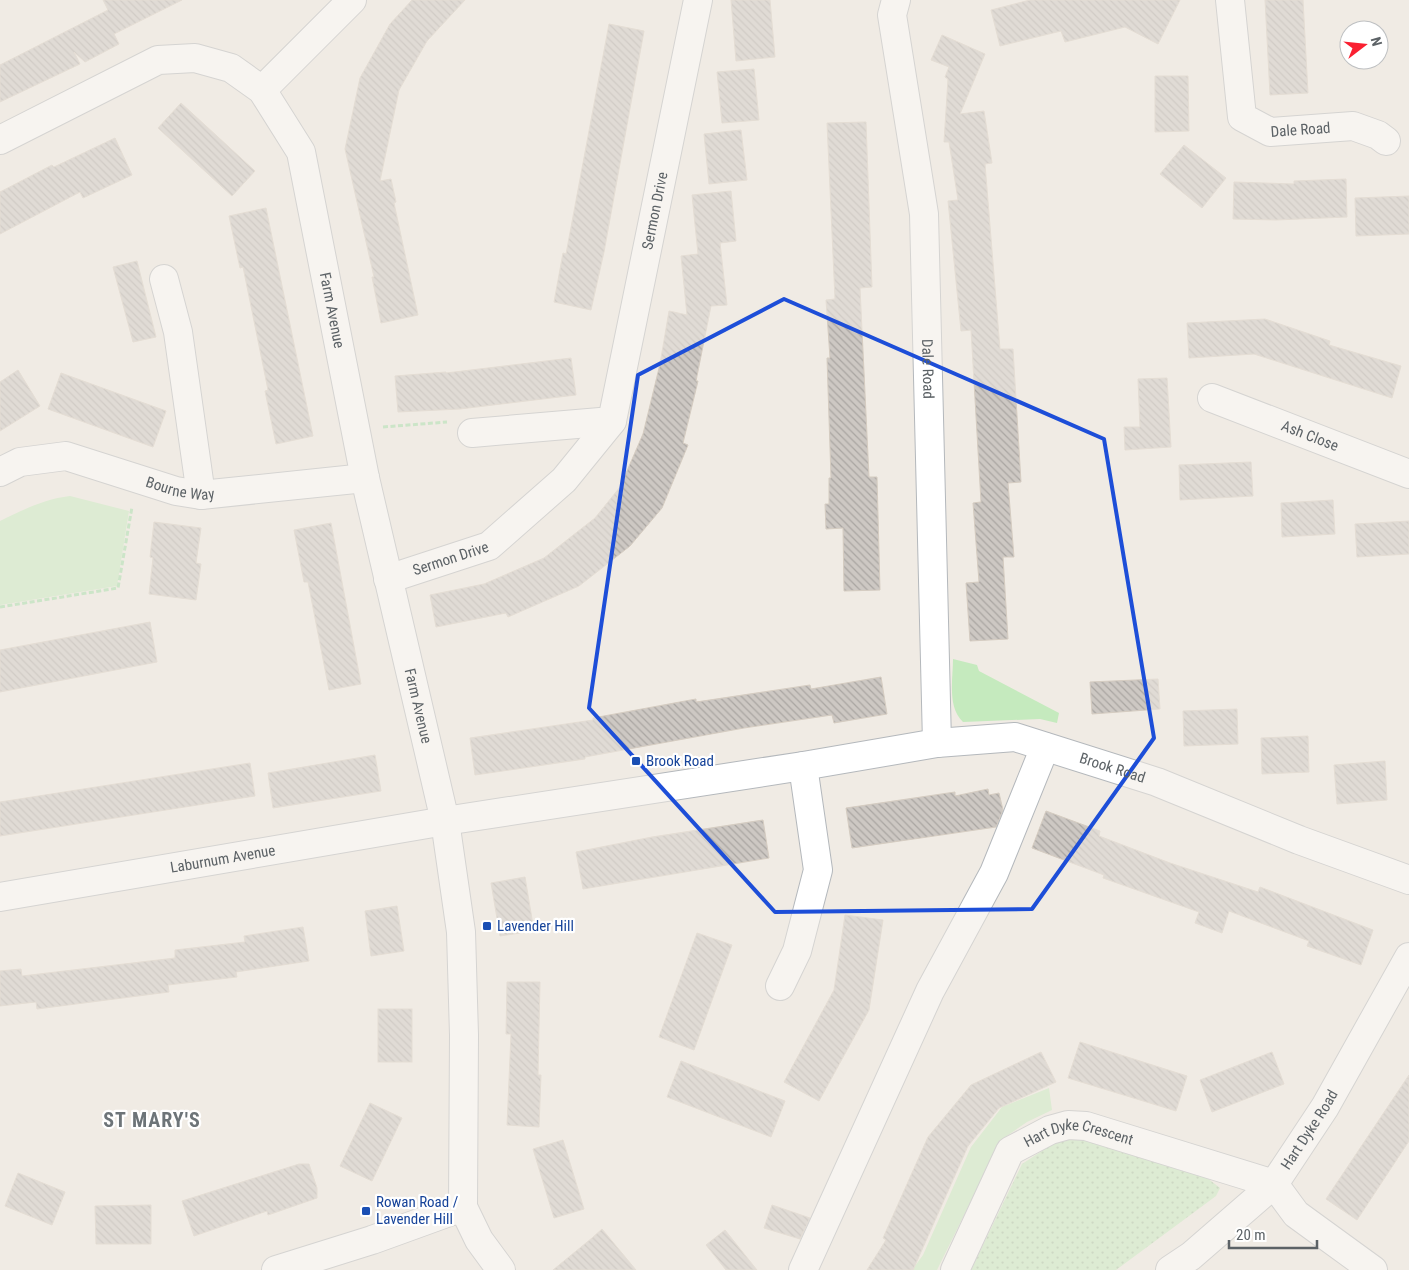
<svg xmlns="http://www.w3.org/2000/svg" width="1409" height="1270" viewBox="0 0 1409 1270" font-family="'Roboto Condensed',sans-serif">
	<defs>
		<pattern id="park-dots" width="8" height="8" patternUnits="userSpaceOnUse" patternTransform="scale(1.25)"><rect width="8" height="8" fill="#c5eabe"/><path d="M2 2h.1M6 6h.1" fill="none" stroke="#a3c19e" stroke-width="1.8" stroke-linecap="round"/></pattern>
		<pattern id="building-back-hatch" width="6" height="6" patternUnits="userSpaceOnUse" patternTransform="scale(1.25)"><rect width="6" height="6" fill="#cdc8c3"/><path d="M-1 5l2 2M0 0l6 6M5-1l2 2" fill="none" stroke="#aaa6a2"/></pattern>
	</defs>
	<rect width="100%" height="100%" fill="#f0ebe4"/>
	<g fill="#c5eabe">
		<path d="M70,496L129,511L117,586L0,605V521C23,510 44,499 70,496Z"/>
		<path d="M953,659L977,665L979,671L1059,713L1057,723L1040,719L963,722C947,707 953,679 953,659Z"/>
		<path d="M1049,1088L1052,1110L1027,1122L1001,1140L937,1270H912L923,1255L971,1147L1002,1107Z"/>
	</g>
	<path fill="url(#park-dots)" d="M1072,1139L1089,1140L1206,1177L1220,1188L1216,1196L1116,1270H971L1022,1164L1054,1143Z"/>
	<g fill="url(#building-back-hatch)" stroke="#d5ccc1">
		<path d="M103,0H182L114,34L119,44L85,62L74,52L80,64L0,102V65L108,10Z"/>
		<path d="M412,0H465L427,41L399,90L380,181L391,179L396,202L394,203L418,315L381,323L372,277H374L345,149L360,78L390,24Z"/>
		<path d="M731,0H770L775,57L736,61Z"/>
		<path d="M1030,0H1180L1158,44L1125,27L1065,42L1061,31L1000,46L991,10Z"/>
		<path d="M1265,0H1303L1308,93L1270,95Z"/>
		<path d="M609,24L644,31L604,252L591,310L554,302L563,253L566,254Z"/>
		<path d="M942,35L985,54L960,114L984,111L992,163L985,164L1000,349H1013L1021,482L1008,483L1014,557H1003L1008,639L970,641L966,583L979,582L973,503L981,502L971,330L961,331L948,201L958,200L949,142H944L948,79L945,77L949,67L931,60Z"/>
		<path d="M754,69L759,120L722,123L717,72Z"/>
		<path d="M1155,76H1188L1189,131L1155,132Z"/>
		<path d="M181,103L255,171L232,196L158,128Z"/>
		<path d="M866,122L872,287L860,288L869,477H877L880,590L844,591L843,528L826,529L825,504H829V478H831L827,358H830L826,300L835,299L827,123Z"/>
		<path d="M741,130L747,180L709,184L704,134Z"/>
		<path d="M115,138L132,175L83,198L80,192L0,234V192L52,165L54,167Z"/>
		<path d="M1184,145L1226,178L1202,208L1160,174Z"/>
		<path d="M1346,179L1347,217L1276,220L1233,219L1234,182L1294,184V181Z"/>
		<path d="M731,191L736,241L720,243L727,305L711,306L696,381H698L683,443L688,445L662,508L630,546L579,586L508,617L506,613L436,627L430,595L484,584L544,558L595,518L620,487L643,434L660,364L669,311L687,315L681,256L698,254L692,195Z"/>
		<path d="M1409,196V234L1356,236L1355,198Z"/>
		<path d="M266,208L313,436L276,444L265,391L268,390L243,267L240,268L229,216Z"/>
		<path d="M137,261L156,337L133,342L113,267Z"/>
		<path d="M1265,319L1330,341L1329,345L1401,366L1392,398L1254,354L1189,358L1187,323Z"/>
		<path d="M571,358L576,395L460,409L398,412L395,376L446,372V373Z"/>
		<path d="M18,370L40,406L0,431V382Z"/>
		<path d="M61,373L166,411L153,447L48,409Z"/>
		<path d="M1167,378L1171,447L1125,450L1124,427H1140L1138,379Z"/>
		<path d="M1251,462L1253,496L1180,500L1179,465Z"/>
		<path d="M1333,500L1335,534L1282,537L1281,503Z"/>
		<path d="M1409,521V554L1357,557L1355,524Z"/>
		<path d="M154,522L201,528L196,563L201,564L196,600L149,594L153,558L150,557Z"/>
		<path d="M331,523L361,684L329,690L308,582H304L294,530Z"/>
		<path d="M150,622L157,662L0,692V650Z"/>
		<path d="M881,677L887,714L834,723L832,715L744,728L585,757V759L475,775L470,738L593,720V718L696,699V702L810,685L811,689Z"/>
		<path d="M1158,679L1160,709L1092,714L1090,682Z"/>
		<path d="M1237,709L1238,744L1184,746L1183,711Z"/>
		<path d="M1308,736L1309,772L1262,774L1261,738Z"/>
		<path d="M375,755L381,791L273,808L268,773Z"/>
		<path d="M1385,761L1387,800L1337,804L1334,765Z"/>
		<path d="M250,763L255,796L0,836V802Z"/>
		<path d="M988,789L989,795L999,793L1003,810L996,827L852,848L846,808L955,792V796Z"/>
		<path d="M1046,811L1100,831L1099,836L1170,863L1258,892L1260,887L1373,930L1361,965L1307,946L1309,941L1229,911L1222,933L1195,923L1199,912L1103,878L1104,875L1032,848Z"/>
		<path d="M763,820L769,858L583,889L576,852L652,837Z"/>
		<path d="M525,877L534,931L500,936L491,883Z"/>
		<path d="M397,906L404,951L371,956L365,911Z"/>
		<path d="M845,915L883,920L869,1010L819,1101L784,1082L834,990Z"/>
		<path d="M303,927L309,961L236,972L237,977L168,985L169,992L37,1009L36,1002L0,1006V971L21,969L22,976L175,958V950L245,942L244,936Z"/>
		<path d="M697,933L732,945L694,1050L659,1037Z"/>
		<path d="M507,982H540L538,1075H541L539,1127L507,1125L511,1034H506Z"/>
		<rect x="378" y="1009" width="34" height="53"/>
		<path d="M1080,1042L1187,1076L1176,1111L1068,1078Z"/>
		<path d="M1041,1052L1056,1082L999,1108L968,1146L913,1270H867L886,1240L883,1238L928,1137L971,1085Z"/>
		<path d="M1272,1052L1284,1084L1212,1112L1200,1080Z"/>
		<path d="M681,1061L785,1101L771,1137L667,1097Z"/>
		<path d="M1409,1075V1141L1357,1220L1326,1199Z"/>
		<path d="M370,1103L402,1118L372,1181L340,1166Z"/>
		<path d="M563,1140L584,1209L554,1218L533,1149Z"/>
		<path d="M299,1164H309L317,1188V1198L268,1215L267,1211L194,1236L182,1201Z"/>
		<path d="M18,1173L65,1192L52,1225L5,1206Z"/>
		<path d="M151,1205V1244H96L95,1206Z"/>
		<path d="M772,1205L810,1218L800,1239L764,1228Z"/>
		<path d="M602,1229L636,1270H553L592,1238Z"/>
		<path d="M725,1230L757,1270H726L706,1245Z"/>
	</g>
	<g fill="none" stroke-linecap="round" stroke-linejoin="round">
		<g stroke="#b4b8bc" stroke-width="30">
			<g id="minor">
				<path id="s1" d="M896,0L892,15L924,214L937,743"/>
				<path id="s2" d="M1230,0L1242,117L1270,132L1353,126L1378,135L1386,141"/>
				<path d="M262,90L352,0"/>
				<path id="s3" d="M0,140L158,60L195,58L231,68L262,90L301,152L365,478L445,821L461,932L464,1035L463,1207L479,1240L501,1270"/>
				<path d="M164,279L178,332L201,495"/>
				<path id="s4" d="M1212,398L1409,474"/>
				<path id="s5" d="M472,433L612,421L698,0"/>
				<path id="s6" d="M0,472L20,462L66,456L176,491L201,495L365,478"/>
				<path id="s7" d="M388,579L489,546L564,480L612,421"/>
				<path id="s8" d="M0,897L445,821L803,766L937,743L1015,737L1157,782L1299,840L1409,880"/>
				<path d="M780,986L797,951L818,870L803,766"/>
				<path d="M276,1270L372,1240L463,1207"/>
				<path d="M803,1270L930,991L994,873L1045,747"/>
				<path id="s9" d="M955,1270L1010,1151L1050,1130L1068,1125L1086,1126L1274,1184L1296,1214L1373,1270"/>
				<path id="s10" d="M1170,1270L1191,1256L1274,1184L1325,1107L1409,957"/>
			</g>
		</g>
		<g stroke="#a0dda6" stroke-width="3" stroke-dasharray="5 2.5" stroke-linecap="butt">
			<path d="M383,427L447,422"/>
			<path d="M0,607L118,588L132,507"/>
		</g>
		<use href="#minor" stroke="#fff" stroke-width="28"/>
	</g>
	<path d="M0 0H1409V1270H0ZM784,299L1104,439L1154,738L1032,909L775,912L589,708L638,375Z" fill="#f0ebe4" fill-opacity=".55" fill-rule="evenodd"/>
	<path fill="none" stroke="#1d4ed8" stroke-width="4" stroke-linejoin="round" d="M784,299L1104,439L1154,738L1032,909L775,912L589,708L638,375Z"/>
	<g fill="#1a4fb4" stroke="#fff" stroke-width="2">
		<rect x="631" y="756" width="10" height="10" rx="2.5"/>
		<rect x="482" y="921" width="10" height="10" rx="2.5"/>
		<rect x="361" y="1206" width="10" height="10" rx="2.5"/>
	</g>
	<g text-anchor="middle" stroke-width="4.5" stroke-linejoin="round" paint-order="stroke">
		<g font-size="15" fill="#5c6266" stroke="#fff">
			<text dy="5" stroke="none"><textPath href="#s2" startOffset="180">Dale Road</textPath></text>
			<text dy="5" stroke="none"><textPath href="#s5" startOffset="355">Sermon Drive</textPath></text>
			<text dy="5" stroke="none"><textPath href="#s3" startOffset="524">Farm Avenue</textPath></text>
			<text dy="5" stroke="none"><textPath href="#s1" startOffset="372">Dale Road</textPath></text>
			<text dy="5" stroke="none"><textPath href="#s4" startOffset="105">Ash Close</textPath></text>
			<text dy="5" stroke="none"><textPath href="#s6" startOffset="188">Bourne Way</textPath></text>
			<text dy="5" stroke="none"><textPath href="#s7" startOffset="66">Sermon Drive</textPath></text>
			<text dy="5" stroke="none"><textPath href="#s3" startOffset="929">Farm Avenue</textPath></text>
			<text dy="5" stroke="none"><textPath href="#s8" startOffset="1130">Brook Road</textPath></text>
			<text dy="5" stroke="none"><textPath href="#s8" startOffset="226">Laburnum Avenue</textPath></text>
			<text dy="5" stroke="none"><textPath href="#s10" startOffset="200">Hart Dyke Road</textPath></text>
			<text dy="5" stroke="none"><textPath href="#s9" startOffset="205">Hart Dyke Crescent</textPath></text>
		</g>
		<g font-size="15" fill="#164399" stroke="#fff" text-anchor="start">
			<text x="646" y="766">Brook Road</text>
			<text x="497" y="931">Lavender Hill</text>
			<text x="376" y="1207">Rowan Road /<tspan x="376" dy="17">Lavender Hill</tspan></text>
		</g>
		<g font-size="20" font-weight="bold" letter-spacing="1" fill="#6d7478" stroke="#fff">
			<text x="152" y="1127">ST MARY'S</text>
		</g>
	</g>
	<g transform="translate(1364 45) rotate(74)"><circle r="24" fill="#ffffff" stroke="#bec0c2"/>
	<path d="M0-4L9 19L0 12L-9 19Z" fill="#fa2031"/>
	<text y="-8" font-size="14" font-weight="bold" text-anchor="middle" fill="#5c6266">N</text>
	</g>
	<path d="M1229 1240v8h88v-8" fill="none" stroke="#5c6266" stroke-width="2.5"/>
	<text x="1236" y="1240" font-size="15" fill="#5c6266" stroke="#ffffff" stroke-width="4" paint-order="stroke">20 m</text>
</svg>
